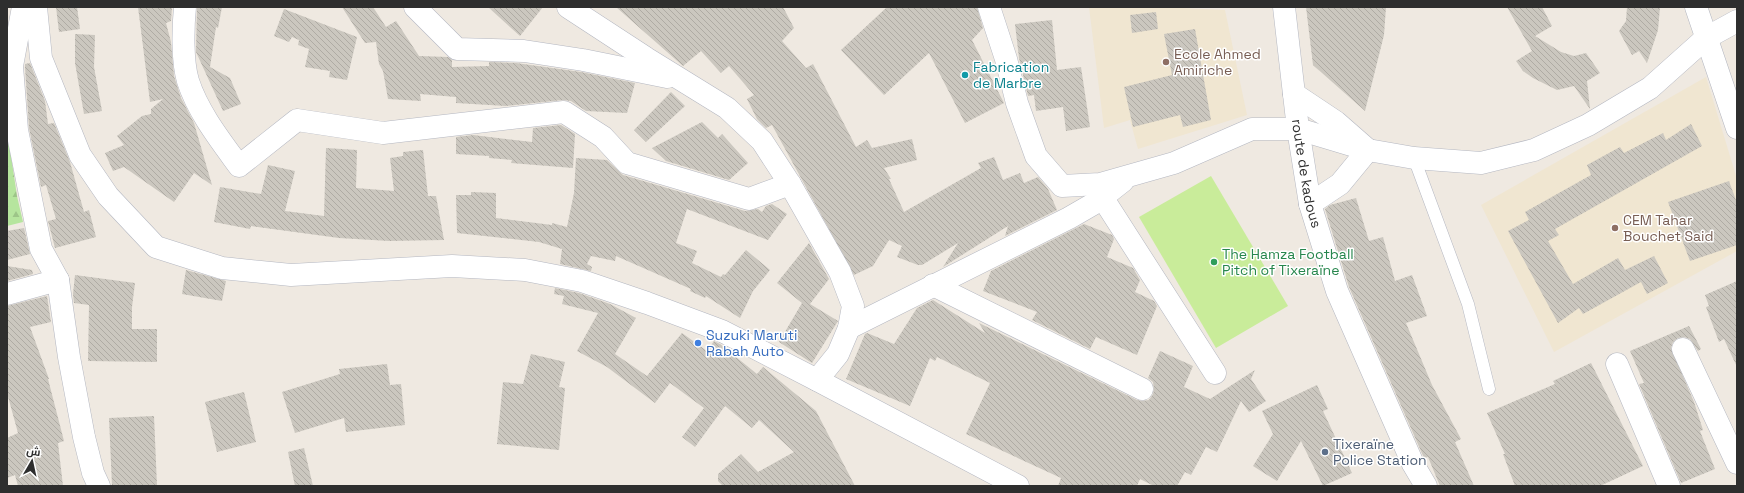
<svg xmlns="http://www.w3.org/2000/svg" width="1744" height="493" viewBox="0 0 1744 493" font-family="'Space Grotesk',Cairo,sans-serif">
	<defs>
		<pattern id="forest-firs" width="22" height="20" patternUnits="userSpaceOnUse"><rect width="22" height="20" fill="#b6e59e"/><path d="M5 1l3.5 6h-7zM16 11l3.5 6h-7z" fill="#9dc588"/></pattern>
		<pattern id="building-back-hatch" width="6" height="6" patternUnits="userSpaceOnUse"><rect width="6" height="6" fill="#cbc7bf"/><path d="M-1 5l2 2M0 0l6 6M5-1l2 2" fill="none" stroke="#afaba4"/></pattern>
	</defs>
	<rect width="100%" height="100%" fill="#efe9e1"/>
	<g fill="#f0e6d1">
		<path d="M1089,7H1161L1225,10L1247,115L1138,149L1130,120L1104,128Z"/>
		<path d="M1706,77L1737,179V251L1554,352L1481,205Z"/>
	</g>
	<path fill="url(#forest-firs)" d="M7,129L17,196L23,222L7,226Z"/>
	<path fill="#c9ec9a" d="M1211,176L1288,306L1216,348L1139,217Z"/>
	<g fill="url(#building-back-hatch)">
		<path d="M56,7H77L80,29L59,32Z"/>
		<path d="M138,7H172L171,21L166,23L171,42L174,76L181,98L194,123L212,185L194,173L174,202L124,167L113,171L105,153L124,145L117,136L142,116L151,114V109L163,99L150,102Z"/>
		<path d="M197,7H222L218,28L216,27L210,67L230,78L241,104L223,111L196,52Z"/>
		<path d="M342,7H373L386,27L396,21L419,56L448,57L452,60V67L489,66V62L516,63L581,72L635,83L627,113L586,111L571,101L563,100L506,106L456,103V97L420,94L421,101L388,99L383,71L379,64L376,42L365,43Z"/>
		<path d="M488,7H543L520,36Z"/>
		<path d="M616,7H783L794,28L782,41L806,68L813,64L856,147L867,140L872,148L912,139L917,160L884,168L891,179H889L904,212L981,168L978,163L994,157L1003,180L1020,173L1024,183L1038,177L1048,189L1057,210L1005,236L1008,226L943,267L958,243L922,265H918L897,257L902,246L889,240L873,266L854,275L772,125L766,128L757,119L747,99L754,95L729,66L721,73L701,51L683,66Z"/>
		<path d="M887,7H977L983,28L972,40L1004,103L965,123L929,53L884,95L841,50Z"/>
		<path d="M1306,7H1386L1384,35L1365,111L1313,65Z"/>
		<path d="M1507,7H1542L1552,26L1535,36L1561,52L1574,56L1586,53L1600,73L1587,81L1590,109L1574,86L1557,90L1533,78L1523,71L1516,61L1532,51Z"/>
		<path d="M1627,7H1660L1658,30L1647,63L1639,51L1632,55L1619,31L1626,21Z"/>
		<path d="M284,9L357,37L347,80L329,77L330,71L305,67L309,49L298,45L299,40L292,37L289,42L274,36Z"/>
		<path d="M1156,12L1158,29L1132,33L1130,15Z"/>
		<path d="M1052,20L1057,70L1081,67L1090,127L1066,131L1063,107L1036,111L1034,95L1028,96L1019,58L1015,24Z"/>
		<path d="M1195,29L1211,120L1183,127L1180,115L1133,127L1124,87L1172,75L1164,34Z"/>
		<path d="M75,34L95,35L94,67L102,111L84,114L75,63Z"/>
		<path d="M30,63L45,101L48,124L54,123L70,162L84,212L89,210L96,237L55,248L48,221L56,219L46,185L41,187L29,128L25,67V64Z"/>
		<path d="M671,92L685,106L646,142L634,130Z"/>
		<path d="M702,122L718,138L722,134L748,163L729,180L666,161L652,148Z"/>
		<path d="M1691,124L1702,146L1555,229L1559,235L1548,241L1573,284L1618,258L1625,270L1654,256L1668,283L1647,294L1641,282L1583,314L1579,308L1558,323L1508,231L1529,220L1525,212L1591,175L1587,165L1620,147L1624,153L1663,133L1666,140Z"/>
		<path d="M561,125L575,134L573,168L511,163L512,160L489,158V156L456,154V137L473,135L532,142L533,128Z"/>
		<path d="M326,148L357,150L356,188L394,191L390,158L403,156V152L423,150L428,196H436L444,240L389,241L339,238L251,226L250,229L214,222L220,187L261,194L268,165L295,171L285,211L324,216Z"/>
		<path d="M576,158L607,160L623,175L745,211L758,209L762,212L766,206L772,204L787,214L768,240L687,209L676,243L697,251L692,263L721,277L723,274L725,275L746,250L770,270L753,291L740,318L706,296L705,298L690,291L691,289L616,256L615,261L591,256L587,264L592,267L591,271L560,264L562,249L539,242L457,233L456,195H471V192L496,193V218L552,225V223L567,227L574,193Z"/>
		<path d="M1729,181L1737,203V245L1690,261L1668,202Z"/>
		<path d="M1356,198L1369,241L1383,237L1395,281L1412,275L1427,316L1406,323L1432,385L1461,439L1455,442L1474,486H1440L1428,457L1424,458L1349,287L1325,209L1330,205Z"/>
		<path d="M1084,224L1112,235L1114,239L1107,257L1133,268L1140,280L1135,292L1154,301L1157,306L1137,355L1096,337L1090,349L1032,320L1037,312L983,291L991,271Z"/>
		<path d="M24,228L30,254L7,260V231Z"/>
		<path d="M809,243L829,279L810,304L838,321L812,363L779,342L802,303L777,283Z"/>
		<path d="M7,266L32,270L33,274L7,281Z"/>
		<path d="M186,270L226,281L222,301L182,294Z"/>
		<path d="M75,275L135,283L132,307V329H157V362L88,361L89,305L74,303L73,294Z"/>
		<path d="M1737,281V367L1724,339L1719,342L1706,307L1709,306L1705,295Z"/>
		<path d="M555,288L579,293L610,304L636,318L615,354L647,376L682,333L707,351L714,341L720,344L757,374L763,367L816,411L855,486H723L718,481V474L741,454L758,472L794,452L759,420L752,428L725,406L695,447L682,437L704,408L670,383L655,403L607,367L577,351L598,313L562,304L564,296L554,294Z"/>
		<path d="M47,296L51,322L30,327L49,379H48L64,441L58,443L63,486H18L15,475L7,478V438L18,433L7,393V306Z"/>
		<path d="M933,300L985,333L979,323L1137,400L1142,401L1149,400L1153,394L1154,389L1153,382L1148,378L1160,351L1193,366L1184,387L1210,399L1255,370L1251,379L1266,401L1249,412L1241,401L1217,452L1206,447L1191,475L1185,472L1177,486H1154L1140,479L1137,486H1058L1061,478L966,434L990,383L937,357L935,361L930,358L910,406L846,379L865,334L867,333L894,344L917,308Z"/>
		<path d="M1689,326L1701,349L1698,351L1690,339L1684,337L1678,338L1673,342L1671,348L1694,402L1703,430L1700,431L1715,469L1681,483L1639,384L1644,383L1630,351Z"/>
		<path d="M531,354L565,362L559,387L565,388L559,450L497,444L503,382L523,384Z"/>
		<path d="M1591,363L1643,466L1600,486H1515L1503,454H1505L1487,413L1555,384L1553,381Z"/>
		<path d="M387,364L390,385L401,384L405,425L346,432L344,418L295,433L282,392L340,374L339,369Z"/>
		<path d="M1317,385L1328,409L1323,411L1352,473L1323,486L1301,441L1277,481L1253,466L1273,434L1262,411Z"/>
		<path d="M244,392L256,442L217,452L205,402Z"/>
		<path d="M154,416L157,486H112L109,418Z"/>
		<path d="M304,448L313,486H295L288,452Z"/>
	</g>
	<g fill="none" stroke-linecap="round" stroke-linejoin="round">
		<g stroke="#b4b7c1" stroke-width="13">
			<path id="service" d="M1414,158L1468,304L1489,389"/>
		</g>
		<g stroke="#b4b7c1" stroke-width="23">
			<g id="minor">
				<path d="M23,7L12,66L17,130L41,249L58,280L69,357L84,437L93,473L99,486"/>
				<path d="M185,7C183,27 182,61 188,81C198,112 220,140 239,166L297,120L383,133L564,112L603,137L627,163L749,199L790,184"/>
				<path d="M415,7L457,49L524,51L583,60L667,77"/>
				<path d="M568,7L646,58L727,108L762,141L790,184L840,272L853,306L849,328L838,354L817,380"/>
				<path d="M989,7L1006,59L1017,103L1036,156L1062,186L1100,184L1174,163L1252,129H1298"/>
				<path d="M1696,7L1737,128"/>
				<path d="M1102,197L1215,373"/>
				<path d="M933,285L1142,389"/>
				<path d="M7,294L58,280"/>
				<path d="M849,328L1069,218L1095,203L1123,181"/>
				<path d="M1683,349L1737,463"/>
				<path d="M1617,364L1669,486"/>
			</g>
		</g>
		<g stroke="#b4b7c1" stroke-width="23">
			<g id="tertiary">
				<path d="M1294,94L1336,122L1368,150L1340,184L1310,204"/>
				<path d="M1298,129L1368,150L1414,158L1481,163L1534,150L1588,125L1650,88L1706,38L1737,21"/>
			</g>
		</g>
		<g stroke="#b4b7c1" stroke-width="23">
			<g id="secondary">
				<path d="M36,7L41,58L80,155L108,196L156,247L222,268L291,275L452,266L525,270L582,281L647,303L722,331L817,380L1018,486"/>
				<path id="s1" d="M1284,7L1298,129L1310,204L1337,291L1413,464L1426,486"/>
			</g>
		</g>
		<use href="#service" stroke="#fff" stroke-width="12"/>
		<use href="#minor" stroke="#fff" stroke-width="22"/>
		<use href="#tertiary" stroke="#fff" stroke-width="22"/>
		<use href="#secondary" stroke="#fff" stroke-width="22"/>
	</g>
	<g fill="#8d6e63" stroke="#fff" stroke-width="1.5">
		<circle cx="1166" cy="62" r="4"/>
		<circle cx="1615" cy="228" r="4"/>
	</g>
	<circle fill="#0f9aa8" stroke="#fff" stroke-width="1.5" cx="965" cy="75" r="4"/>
	<circle fill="#2e9e5b" stroke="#fff" stroke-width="1.5" cx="1214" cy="262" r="4"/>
	<circle fill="#3f7fe0" stroke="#fff" stroke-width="1.5" cx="698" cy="343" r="4"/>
	<circle fill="#5c6f8a" stroke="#fff" stroke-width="1.5" cx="1325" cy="452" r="4"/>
	<g text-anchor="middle" stroke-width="3" stroke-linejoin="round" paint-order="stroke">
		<g font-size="14" fill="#785e54" stroke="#fff" text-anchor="start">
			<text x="1174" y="59">Ecole Ahmed<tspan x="1174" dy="16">Amiriche</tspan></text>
			<text x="1623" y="225">CEM Tahar<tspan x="1623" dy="16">Bouchet Said</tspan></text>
		</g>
		<g font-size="14" fill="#0d838f" stroke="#fff" text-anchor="start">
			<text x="973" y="72">Fabrication<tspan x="973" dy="16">de Marbre</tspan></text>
		</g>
		<g font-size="14" fill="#2e2e2e" stroke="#fff">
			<text dy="5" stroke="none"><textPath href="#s1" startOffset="168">route de kadous</textPath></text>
		</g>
		<g font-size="14" fill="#27864d" stroke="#fff" text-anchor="start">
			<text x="1222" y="259">The Hamza Football<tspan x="1222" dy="16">Pitch of Tixeraïne</tspan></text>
		</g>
		<g font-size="14" fill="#366cbe" stroke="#fff" text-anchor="start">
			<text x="706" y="340">Suzuki Maruti<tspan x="706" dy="16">Rabah Auto</tspan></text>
		</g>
		<g font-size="14" fill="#4e5e75" stroke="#fff" text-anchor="start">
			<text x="1333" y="449">Tixeraïne<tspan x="1333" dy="16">Police Station</tspan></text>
		</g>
	</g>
	<rect width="1744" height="493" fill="none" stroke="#2e2e2e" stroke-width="16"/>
	<g transform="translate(32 461) rotate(9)" stroke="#ffffff" stroke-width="3" paint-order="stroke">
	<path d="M0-3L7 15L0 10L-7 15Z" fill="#2e2e2e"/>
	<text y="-6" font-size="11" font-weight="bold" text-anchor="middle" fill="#2e2e2e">ش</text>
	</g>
</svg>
